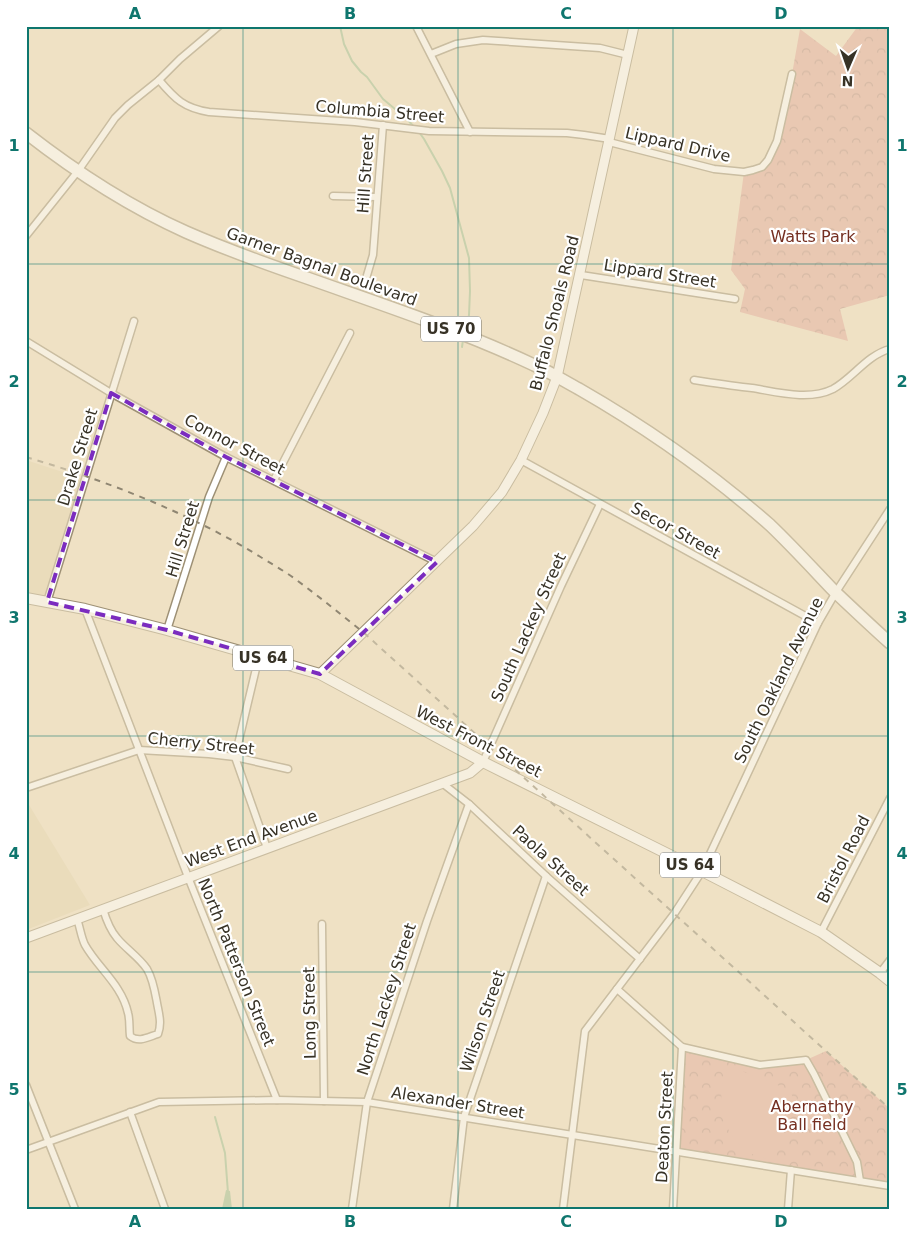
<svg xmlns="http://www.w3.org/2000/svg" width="916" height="1235" viewBox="0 0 916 1235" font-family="'DejaVu Sans',sans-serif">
	<defs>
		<pattern id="park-crowns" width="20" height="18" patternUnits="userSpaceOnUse" patternTransform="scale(1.25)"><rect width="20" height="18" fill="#e2a99c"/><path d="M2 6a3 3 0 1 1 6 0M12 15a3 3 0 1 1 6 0" fill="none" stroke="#b88a7f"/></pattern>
	</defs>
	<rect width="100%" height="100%" fill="#efe1c4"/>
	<g fill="#e5d4b0">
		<path d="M26,460L81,478L45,596L26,594Z"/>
		<path d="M26,800L90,905L26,930Z"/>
	</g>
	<g fill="url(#park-crowns)">
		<path d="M858,26H890V295L840,309L848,341L740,312L745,289L731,270L744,172L762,167L772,153L792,74L800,29L836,56Z"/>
		<path d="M682,1047L760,1065L806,1060L826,1051L890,1109V1186L676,1151Z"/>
	</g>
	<path fill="#e2a99c" d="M729,1066L790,1090L794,1101L773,1161C766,1158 757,1157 750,1153C721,1136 714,1095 729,1066Z"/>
	<path fill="#9cbd90" d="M226,1190L230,1191L232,1209H222Z"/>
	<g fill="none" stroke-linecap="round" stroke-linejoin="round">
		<g stroke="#9cbd90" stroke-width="2">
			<path d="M340,26L344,44L352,61L361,72L367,77L383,99L407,119L414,127"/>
			<path d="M419,132L424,139L442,171L450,188L469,258L470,291L469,315L466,331"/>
			<path d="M462,347L463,340"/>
			<path d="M215,1117L225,1153L228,1193"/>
		</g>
		<g stroke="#9d9075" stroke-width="9">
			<g id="street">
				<path d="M416,26L470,132"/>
				<path d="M431,54L456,44L483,40L600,48L628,55"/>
				<path d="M159,80C175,99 184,108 209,112L355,122L429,131L567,133L584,135L610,139"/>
				<path d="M609,142L714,169L744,172L753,170L762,167L768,160L777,141L792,74"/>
				<path d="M333,196L377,197"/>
				<path d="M26,236L78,171L115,118L128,105L159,80L180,59L219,26"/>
				<path d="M581,275L735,299"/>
				<path d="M365,282L373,255L383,125"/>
				<path d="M26,341L111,393L226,457L437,562"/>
				<path d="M694,380C714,383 733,386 752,388C777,392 809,401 833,389C853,378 867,355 890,349"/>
				<path d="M521,460L818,623"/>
				<path d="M274,480L350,333"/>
				<path d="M47,602L134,321"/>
				<path d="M85,609L188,877L277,1100"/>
				<path d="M167,630L209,497L226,457"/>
				<path d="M259,656L235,757L267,848"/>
				<path d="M483,762L561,586L600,504"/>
				<path d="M442,783L469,804L546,876L640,959"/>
				<path d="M26,788L139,750L209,754L235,757L288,769"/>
				<path d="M77,919C80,927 81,937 85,945C98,968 122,985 128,1013C130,1020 129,1028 130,1036C139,1043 148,1037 158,1034C162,1023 159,1014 157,1003C155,992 153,979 147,969C139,957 126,949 117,938C110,930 106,919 103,909"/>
				<path d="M322,924L324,1101"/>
				<path d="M821,932L890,798"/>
				<path d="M880,973L890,960"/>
				<path d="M617,989L682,1047L760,1065L806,1060L814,1074L857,1162L860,1181"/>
				<path d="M26,1085L75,1209"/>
				<path d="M130,1112L165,1209"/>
				<path d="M26,1150L159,1102L277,1100L367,1102L890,1186"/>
				<path d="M352,1209L367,1102L427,921L469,804"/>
				<path d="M453,1209L464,1117L546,876"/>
				<path d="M563,1209L585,1031L674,914L702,871L818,623L836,592L890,509"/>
				<path d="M673,1209L682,1047"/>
				<path d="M788,1209L791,1170"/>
			</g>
		</g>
		<g stroke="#9d9075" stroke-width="11">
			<g id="secondary">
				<path d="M320,674L473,526L502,492L521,460L543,413L557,377L634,26"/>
				<path d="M26,938L470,773L483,762"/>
			</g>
		</g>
		<g stroke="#9d9075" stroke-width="12">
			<path id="primary" d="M26,598L85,609L167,630L320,674L483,762L702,871L821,932L880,973L890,981"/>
		</g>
		<g stroke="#9d9075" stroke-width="14">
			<path id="highway" d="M26,133C76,172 128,206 186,232C227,250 269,265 310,279C386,306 462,331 534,365C550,372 564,381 579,389C647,428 711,473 770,525C792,546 813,569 834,591C852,608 871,626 890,643"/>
		</g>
		<use href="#street" stroke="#fff" stroke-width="6"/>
		<use href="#secondary" stroke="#fff" stroke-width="9"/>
		<use href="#primary" stroke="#fff" stroke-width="10"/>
		<use href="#highway" stroke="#fff" stroke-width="11"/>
		<path stroke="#8f8672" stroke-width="2" stroke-dasharray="6 6" stroke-linecap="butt" d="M26,457C107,481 187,512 259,556C270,563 281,569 291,576C316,594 339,613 363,632L890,1109"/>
	</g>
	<path d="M0 0H916V1235H0ZM111,393L226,457L437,562L320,674L167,630L47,602Z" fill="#efe1c4" fill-opacity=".55" fill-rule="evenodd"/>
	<path fill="none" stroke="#7b2cbf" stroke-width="4" stroke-dasharray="10 6" stroke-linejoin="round" d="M111,393L226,457L437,562L320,674L167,630L47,602Z"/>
	<path fill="none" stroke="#0f766e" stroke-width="1" stroke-opacity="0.55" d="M243,26V1209M458,26V1209M673,26V1209M26,264H890M26,500H890M26,736H890M26,972H890"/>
	<g text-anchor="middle" stroke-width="4.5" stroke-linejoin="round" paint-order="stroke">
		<g fill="#fff" stroke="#737067" stroke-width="1">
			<rect x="421" y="316.5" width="60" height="25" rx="4"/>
			<rect x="233" y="645.5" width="60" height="25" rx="4"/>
			<rect x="660" y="852.5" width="60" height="25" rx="4"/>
		</g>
		<g font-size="15" font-weight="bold" fill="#373226">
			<text x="451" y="334">US 70</text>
			<text x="263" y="663">US 64</text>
			<text x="690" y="870">US 64</text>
		</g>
		<g font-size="16" fill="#373226" stroke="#fff">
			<text transform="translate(380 111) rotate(5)" y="6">Columbia Street</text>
			<text transform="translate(678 144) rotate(13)" y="6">Lippard Drive</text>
			<text transform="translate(365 174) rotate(-86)" y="6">Hill Street</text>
			<text transform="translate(322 266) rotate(20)" y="6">Garner Bagnal Boulevard</text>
			<text transform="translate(660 273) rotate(9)" y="6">Lippard Street</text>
			<text transform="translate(554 313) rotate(-76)" y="6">Buffalo Shoals Road</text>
			<text transform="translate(235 444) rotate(28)" y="6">Connor Street</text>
			<text transform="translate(77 457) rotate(-73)" y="6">Drake Street</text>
			<text transform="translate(676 530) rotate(29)" y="6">Secor Street</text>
			<text transform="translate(182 539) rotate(-73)" y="6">Hill Street</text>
			<text transform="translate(528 627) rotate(-66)" y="6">South Lackey Street</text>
			<text transform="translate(778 680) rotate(-64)" y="6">South Oakland Avenue</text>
			<text transform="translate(479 741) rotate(27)" y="6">West Front Street</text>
			<text transform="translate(201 743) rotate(6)" y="6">Cherry Street</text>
			<text transform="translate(251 838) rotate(-20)" y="6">West End Avenue</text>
			<text transform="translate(843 859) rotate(-63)" y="6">Bristol Road</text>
			<text transform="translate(551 860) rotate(42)" y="6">Paola Street</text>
			<text transform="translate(237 962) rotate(68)" y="6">North Patterson Street</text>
			<text transform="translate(386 999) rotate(-72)" y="6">North Lackey Street</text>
			<text transform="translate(309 1013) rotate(-91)" y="6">Long Street</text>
			<text transform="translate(482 1021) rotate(-71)" y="6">Wilson Street</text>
			<text transform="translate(458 1102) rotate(9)" y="6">Alexander Street</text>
			<text transform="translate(664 1127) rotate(-87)" y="6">Deaton Street</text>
		</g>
		<g font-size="16" fill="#752f21" stroke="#fff">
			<text x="813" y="242">Watts Park</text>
			<text x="812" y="1112">Abernathy<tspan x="812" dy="18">Ball field</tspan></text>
		</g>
	</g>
	<rect width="916" height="1235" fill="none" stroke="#ffffff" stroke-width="55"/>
	<g transform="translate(848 68) rotate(182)" stroke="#ffffff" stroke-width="4" paint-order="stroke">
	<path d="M0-4L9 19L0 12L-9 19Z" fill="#373226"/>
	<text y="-8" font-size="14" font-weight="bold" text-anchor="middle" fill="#373226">N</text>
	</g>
	<rect x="28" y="28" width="860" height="1180" fill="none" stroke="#0f766e" stroke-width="2"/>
	<g font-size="16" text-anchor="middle" font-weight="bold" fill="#0f766e">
		<text x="135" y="19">A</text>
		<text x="350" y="19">B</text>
		<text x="566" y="19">C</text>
		<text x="781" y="19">D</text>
		<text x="14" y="151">1</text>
		<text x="902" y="151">1</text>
		<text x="14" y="387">2</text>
		<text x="902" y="387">2</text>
		<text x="14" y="623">3</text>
		<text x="902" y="623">3</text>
		<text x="14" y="859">4</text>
		<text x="902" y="859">4</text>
		<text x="14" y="1095">5</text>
		<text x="902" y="1095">5</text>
		<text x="135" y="1227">A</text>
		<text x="350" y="1227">B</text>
		<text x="566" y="1227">C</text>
		<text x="781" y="1227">D</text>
	</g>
</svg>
